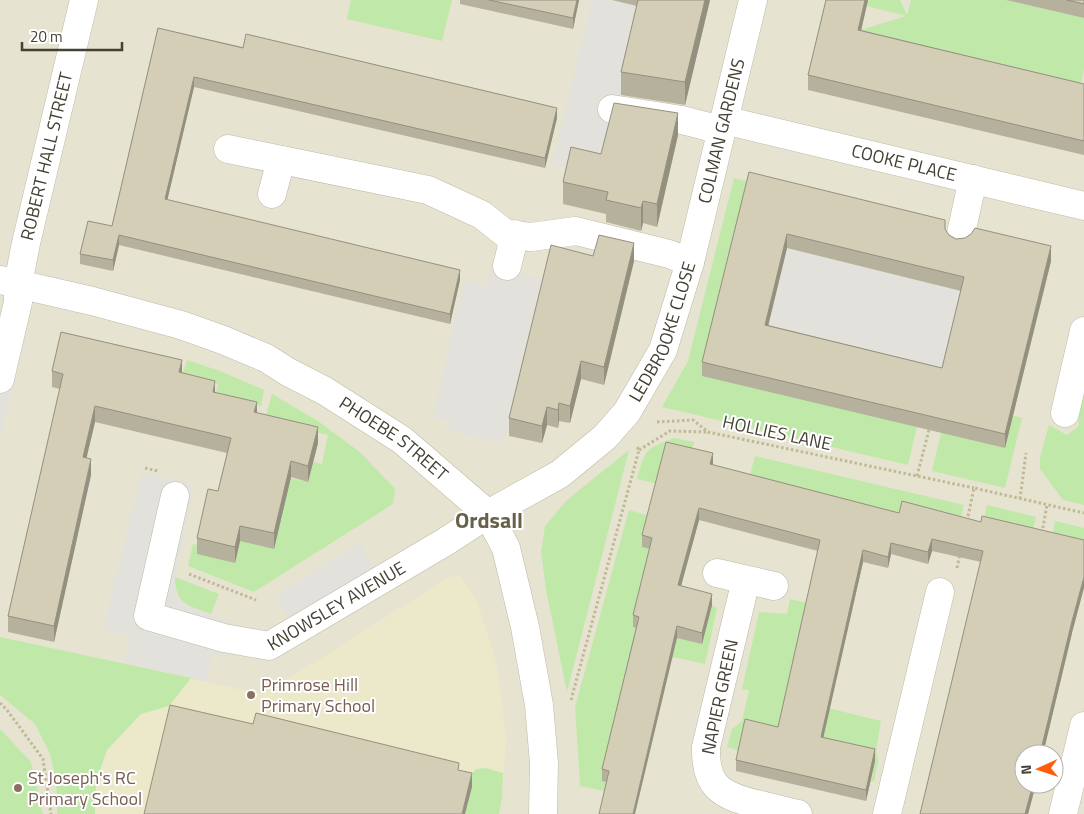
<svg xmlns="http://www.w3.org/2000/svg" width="1084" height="814" viewBox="0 0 1084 814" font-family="'Titillium Web',sans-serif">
	<rect width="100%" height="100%" fill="#f2f0e2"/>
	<path fill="#e6e3d0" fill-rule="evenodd" d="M0,0H1084V814H0ZM1024,754H1054V784H1024Z"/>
	<path fill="#ece9cb" d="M461,576L478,604L497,665L506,736L502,798L499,814H57L56,781L50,754L35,724L0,695V637L261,694L324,657L448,577Z"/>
	<g fill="#c0e9a9">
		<path d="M351,0H452L442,41L347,19Z"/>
		<path d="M868,0H900L907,15L911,0H1007L1084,18V69L1078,96L858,44L861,30L906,16L867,6Z"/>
		<path d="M734,178L750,182L703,376L917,426L908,465L662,407L688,361Z"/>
		<path d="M187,360L220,371L264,390L261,406L215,396L218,384L182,376Z"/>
		<path d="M1084,390V505L1063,500L1040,469V457L1049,425L1067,435L1079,426L1078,413Z"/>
		<path d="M272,394L318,421L361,453L395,489L393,504L254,592L188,566L193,544L199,545L197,554L240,541L290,478L308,482L313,462L322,464L328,435L301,429L262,430Z"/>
		<path d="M1008,414L1022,418L1005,488L932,471L941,433Z"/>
		<path d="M674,438L694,442L690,459L658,484L637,479C646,447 645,450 674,438Z"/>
		<path d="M629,450L567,692L546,590L541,552L545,526L567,500Z"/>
		<path d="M755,456L964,505L953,550L899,525L747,486Z"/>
		<path d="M987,505L1036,517L1031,539L982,527Z"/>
		<path d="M629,510L650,516L665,553L633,627L712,605L717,608L705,664L673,657L671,663L633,654L603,781L641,790L638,798L580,786L575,707Z"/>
		<path d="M1055,521L1084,528V551L1051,543Z"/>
		<path d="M175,577L219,594L211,614C189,606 175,604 175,577Z"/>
		<path d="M790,599L808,603L787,698L881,721L876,750L878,762L874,782L871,781L875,761L740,751L727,747L732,729L742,721L749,690L742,689L759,612L787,614Z"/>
		<path d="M0,637L191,678L169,706L141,714L107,750L96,782L95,814H57L56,781L50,754L35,724L0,695Z"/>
		<path d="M0,729L31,762L43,814H0Z"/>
		<path d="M486,768L503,773L502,798L499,814H465L471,788L469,777L476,769Z"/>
	</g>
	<g fill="#e2e1db">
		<path d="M592,0H612L642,7L601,176L552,164Z"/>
		<path d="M787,248L944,287L967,280L949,384L765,339Z"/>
		<path d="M492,266L544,279L504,443L449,431L451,422L433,418L464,280L487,285Z"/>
		<path d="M0,328L24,333L0,440Z"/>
		<path d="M142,472L194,485L175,577V587L177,596L188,606L236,624L222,655L213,654L207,681L124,663L130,636L103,629Z"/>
		<path d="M360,543L375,568L290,621L274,596Z"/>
	</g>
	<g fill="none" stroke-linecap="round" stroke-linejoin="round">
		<g stroke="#bebaa5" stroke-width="29">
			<g id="minor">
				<path d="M612,109L682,120L721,130"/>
				<path id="s1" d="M724,120L1084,206"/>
				<path d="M228,149L428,190L482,215L506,234L531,237L576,231L669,254L690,262"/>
				<path d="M272,194L281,160"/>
				<path d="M960,238L973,179"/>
				<path d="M507,266L515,234"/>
				<path id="s2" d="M0,280L92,301L181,325L223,340L266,358L288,372L325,391L402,440L488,514L506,548L525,627L539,705L544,763L543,814"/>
				<path id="s3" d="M0,379L18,302V284L26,243L84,0"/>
				<path d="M1065,413L1084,331"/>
				<path id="s4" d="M175,496L148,616L224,638L269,646L445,542L488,514L560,474L605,437L627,412L663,350L690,262L753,0"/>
				<path d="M717,573L774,586"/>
				<path d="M746,580L706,747C705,786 720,795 756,804C770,807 784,811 798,814"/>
				<path d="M887,814L940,592"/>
				<path d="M1063,814L1084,726"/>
			</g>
		</g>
		<g stroke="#c0b995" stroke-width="3" stroke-dasharray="2.5 2.5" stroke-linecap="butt">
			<path d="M657,422L693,420L708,432L974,488"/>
			<path d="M639,450L670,431L708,432"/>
			<path d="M145,468L158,471"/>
			<path d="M917,476L929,430"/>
			<path d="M1020,499L1026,453"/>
			<path d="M967,521L974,488L1084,513"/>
			<path d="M1042,533L1047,505"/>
			<path d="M957,568L960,554"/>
			<path d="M189,574L256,600"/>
			<path d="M571,700L639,450L637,447"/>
			<path d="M0,703L7,710L43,759L51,814"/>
		</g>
		<use href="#minor" stroke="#fff" stroke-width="28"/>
	</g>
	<g fill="#b6b19d" fill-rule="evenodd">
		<path d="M460,0H579L573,29L460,4Z"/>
		<path d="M612,0H710L685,105L621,95V72L637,6Z"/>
		<path d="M826,0H868L861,30L1084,84V155L808,90V75Z"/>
		<path d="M1006,0H1084V18Z"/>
		<path d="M158,28L557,118L545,168L194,87L167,200L460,280L450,324L119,245L113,271L80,264V254L112,226Z"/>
		<path d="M678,135L657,227L643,223L641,231L606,222V214L563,204V182L601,154Z"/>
		<path d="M749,172L945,229L949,235L956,239L1051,261L1005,448L702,376V362ZM787,248L961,291L942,368L768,325Z"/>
		<path d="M593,256L634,261L604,385L581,379L570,423L559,421L558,428L547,425L542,443L509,436V418Z"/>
		<path d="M52,371L182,372L215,393L318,443L308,482L291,477L274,549L240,541L235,563L197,554V538L218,491L227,453L95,422L86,458L91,475L54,642L8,632V616L60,389L52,387Z"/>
		<path d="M713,465L899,513L981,522L1072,633L1043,754H1024V784H1036L1028,814H920L981,562L932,551L928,564L891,554L888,568L863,562L823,737L875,761L866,801L736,771V760L778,727L818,551L699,520L681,586L712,605L702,644L677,638L606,782L602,781V769L636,628L633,627V615L650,549L642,547V535Z"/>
	</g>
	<g fill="#949080">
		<path d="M577,0H579L573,29V18Z"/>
		<path d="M705,0H710L685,105V82Z"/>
		<path d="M865,0H868L858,44V30Z"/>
		<path d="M194,77V87L165,210V199Z"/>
		<path d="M557,108V118L545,168V158Z"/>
		<path d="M678,113V135L657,227V204Z"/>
		<path d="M643,201V223L641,231V208Z"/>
		<path d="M787,234V248L765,339V325Z"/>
		<path d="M119,235V245L113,271V260Z"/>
		<path d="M634,243V261L604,385V367Z"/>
		<path d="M1051,246V261L1005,448V434Z"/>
		<path d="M460,270V280L450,324V314Z"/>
		<path d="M182,360V376L179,372Z"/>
		<path d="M581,361V379L570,423V406Z"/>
		<path d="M215,381V396L213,392Z"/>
		<path d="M257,402V418L254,412Z"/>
		<path d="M559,403V421L558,428V410Z"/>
		<path d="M95,406V422L83,473V457Z"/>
		<path d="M547,407V425L542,443V426Z"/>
		<path d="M318,427V443L308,482V466Z"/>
		<path d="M713,453V465L710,464Z"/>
		<path d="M91,459V475L54,642V626Z"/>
		<path d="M291,461V477L274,549V533Z"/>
		<path d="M699,508V520L678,597V585Z"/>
		<path d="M240,526V541L235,563V547Z"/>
		<path d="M932,539V551L928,564V552Z"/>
		<path d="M891,543V554L888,568V557Z"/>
		<path d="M863,550V562L821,748V737Z"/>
		<path d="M1084,577V588L1072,633L1043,754H1040L1072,621Z"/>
		<path d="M712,594V605L702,644V633Z"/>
		<path d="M677,626V638L635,814H633Z"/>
		<path d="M875,749V761L866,801V790Z"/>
		<path d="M472,773V787L465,814H462Z"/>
		<path d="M1033,784H1036L1028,814H1025Z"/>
	</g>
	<g fill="#d4ceb7" stroke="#949080" fill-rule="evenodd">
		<path d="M489,0H577L573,18Z"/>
		<path d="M638,0H705L685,82L621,72Z"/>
		<path d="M826,0H865L858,30L1084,84V141L808,75Z"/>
		<path d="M1067,0H1084V4Z"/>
		<path d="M158,28L243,48L246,34L557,108L545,158L194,77L165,199L460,270L450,314L119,235L113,260L80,254L88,221L112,226Z"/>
		<path d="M614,103L678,113L657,204L643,201L641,208L606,200L608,192L563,182L571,147L601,154Z"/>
		<path d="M749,172L945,220V229L949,235L956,239L965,238L971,234L975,228L1051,246L1005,434L702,362ZM787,234L964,277L942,368L765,325Z"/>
		<path d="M599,235L634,243L604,367L581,361L570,406L559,403L558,410L547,407L542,426L509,418L551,245L593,256Z"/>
		<path d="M61,332L182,360L179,372L215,381L213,392L257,402L254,412L318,427L308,466L291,461L274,533L240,526L235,547L197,538L208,489L218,491L231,438L95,406L83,457L91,459L54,626L8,616L63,374L52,371Z"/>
		<path d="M666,442L713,453L710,464L899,513L902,501L981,522L982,516L1084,540V577L1072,621L1040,754H1024V784H1033L1025,814H920L983,551L932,539L928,552L891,543L888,557L863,550L821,737L875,749L866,790L736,760L745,719L778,727L820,540L699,508L678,585L712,594L702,633L677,626L633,814H599L609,771L602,769L639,617L633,615L652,538L642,535Z"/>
		<path d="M170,705L253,724L256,713L459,763L458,770L472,773L462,814H144Z"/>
	</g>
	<g fill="#8d6e63" stroke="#fff" stroke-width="2">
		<circle cx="251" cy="695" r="5"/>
		<circle cx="18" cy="788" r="5"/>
	</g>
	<g text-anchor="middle" stroke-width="4" stroke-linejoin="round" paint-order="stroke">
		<g font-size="18" fill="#444033" stroke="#fff">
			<text dy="6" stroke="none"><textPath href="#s4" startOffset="976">COLMAN GARDENS</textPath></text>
			<text dy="6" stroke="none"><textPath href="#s3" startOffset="228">ROBERT HALL STREET</textPath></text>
			<text dy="6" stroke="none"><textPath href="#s1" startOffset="185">COOKE PLACE</textPath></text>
			<text dy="6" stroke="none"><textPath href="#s4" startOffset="766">LEDBROOKE CLOSE</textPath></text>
			<text transform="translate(777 433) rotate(12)" y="6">HOLLIES LANE</text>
			<text dy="6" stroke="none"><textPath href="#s2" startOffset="429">PHOEBE STREET</textPath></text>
			<text dy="6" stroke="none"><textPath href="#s4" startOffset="326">KNOWSLEY AVENUE</textPath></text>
			<text transform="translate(720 697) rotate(-78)" y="6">NAPIER GREEN</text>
		</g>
		<g font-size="18" fill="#785e54" stroke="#fff" text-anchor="start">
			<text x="261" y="691">Primrose Hill<tspan x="261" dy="21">Primary School</tspan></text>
			<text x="28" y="784">St Joseph's RC<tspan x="28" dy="21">Primary School</tspan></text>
		</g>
		<g font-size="22" font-weight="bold" fill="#676149" stroke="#fff">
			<text x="489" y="528">Ordsall</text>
		</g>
	</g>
	<g transform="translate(1039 769) rotate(267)"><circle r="24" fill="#ffffff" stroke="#b4b3ad"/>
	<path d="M0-4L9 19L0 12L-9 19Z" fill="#ff5d0c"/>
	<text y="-8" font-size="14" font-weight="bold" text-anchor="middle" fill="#444033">N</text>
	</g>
	<path d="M22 42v8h100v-8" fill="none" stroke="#444033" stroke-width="2.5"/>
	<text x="30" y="42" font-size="15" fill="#444033" stroke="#ffffff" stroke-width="4" paint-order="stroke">20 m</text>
</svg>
